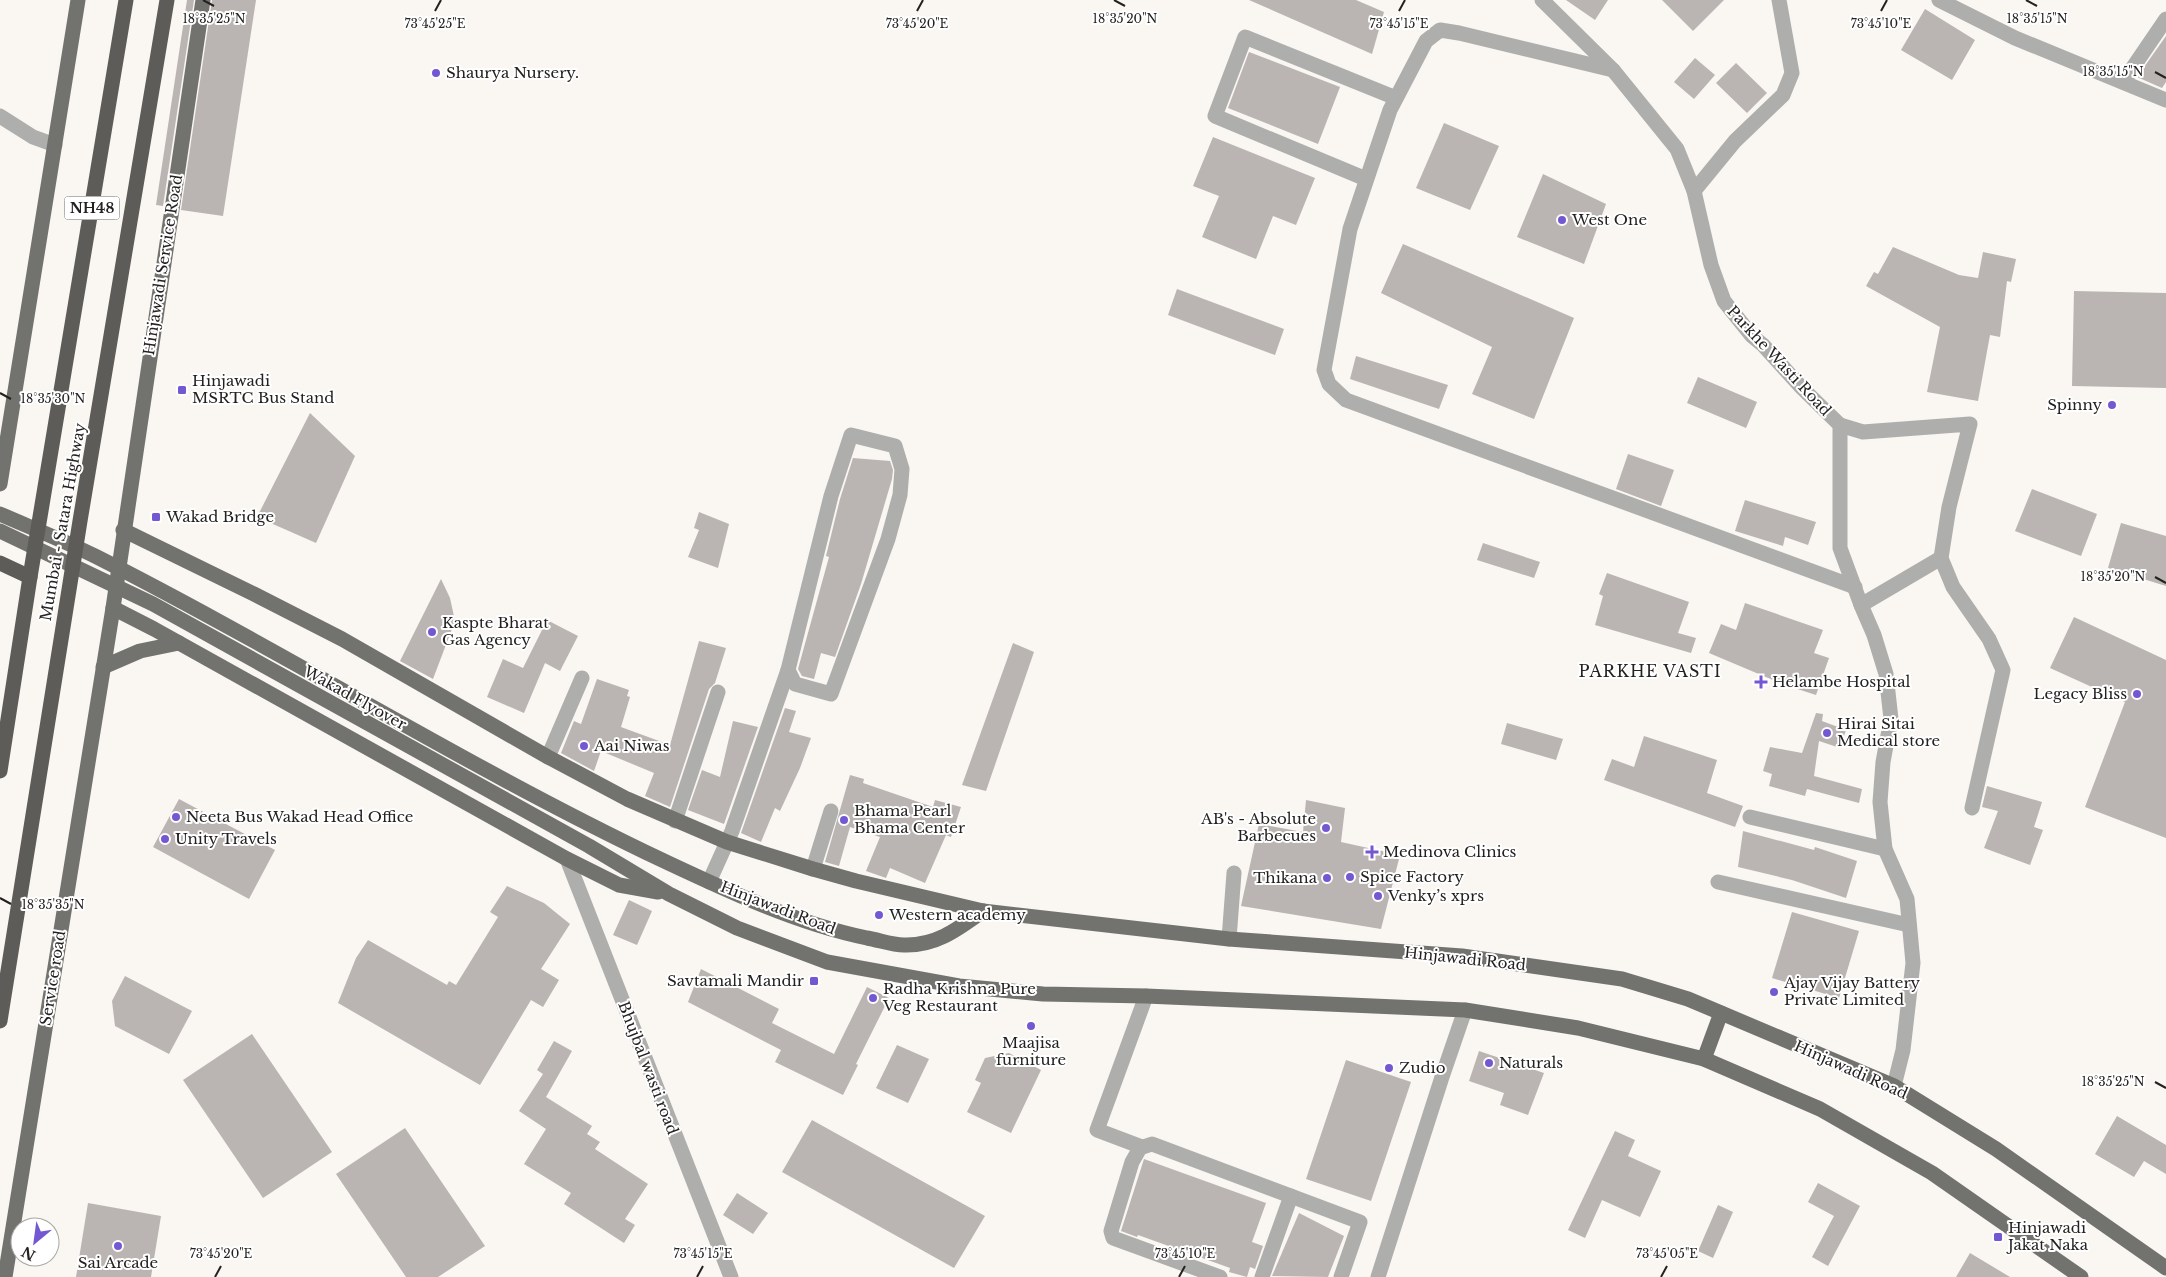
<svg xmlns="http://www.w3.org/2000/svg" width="2166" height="1277" viewBox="0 0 2166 1277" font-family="'Libre Baskerville',serif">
	<rect width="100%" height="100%" fill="#faf6f2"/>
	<g fill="#bab5b3">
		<path d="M187,0H194L163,206L156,205Z"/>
		<path d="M212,0H256L223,216L181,210Z"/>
		<path d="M1249,0H1356L1384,12L1372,54Z"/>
		<path d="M1566,0H1608L1595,20Z"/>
		<path d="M1662,0H1724L1693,31Z"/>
		<path d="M1925,9L1975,40L1952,80L1901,50Z"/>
		<path d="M2166,36V82L2162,88L2137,77Z"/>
		<path d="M1249,52L1340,87L1318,144L1228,108Z"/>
		<path d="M1695,58L1715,75L1694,99L1674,82Z"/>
		<path d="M1736,63L1767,93L1747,113L1716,83Z"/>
		<path d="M1444,123L1499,146L1470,210L1416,188Z"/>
		<path d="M1213,137L1315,178L1296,225L1273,216L1256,259L1202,237L1219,196L1193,186Z"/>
		<path d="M1543,174L1606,204L1584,264L1517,237Z"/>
		<path d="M1403,244L1574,318L1534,419L1472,394L1492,347L1381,293Z"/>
		<path d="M1893,247L1959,275L1978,278L1983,252L2016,259L2011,282L2007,281L2000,337L1990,335L1978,401L1927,392L1940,327L1866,286L1874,272L1878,274Z"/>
		<path d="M1177,289L1284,329L1275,355L1168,315Z"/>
		<path d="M2074,291L2166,293V388L2072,386Z"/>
		<path d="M1356,356L1448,385L1439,409L1350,379Z"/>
		<path d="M1698,377L1757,402L1746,428L1687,403Z"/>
		<path d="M310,413L355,456L316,543L257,517Z"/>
		<path d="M1628,454L1674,470L1661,506L1616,489Z"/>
		<path d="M853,458L890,461L893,470L892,479L861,584L835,657L821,653L814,679L802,676L798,669L829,557L826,556L840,499Z"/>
		<path d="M2032,489L2097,514L2081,556L2015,531Z"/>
		<path d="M1745,500L1816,522L1808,545L1785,537L1783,546L1735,531Z"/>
		<path d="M699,512L729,524L718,568L688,557L699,530L694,528Z"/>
		<path d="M2121,523L2166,536V586L2108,568Z"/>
		<path d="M1483,543L1540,562L1534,578L1477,560Z"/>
		<path d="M1607,573L1689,602L1678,633L1696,638L1691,653L1595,625L1603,596L1599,594Z"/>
		<path d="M441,579L450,598L455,621L433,679L400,661Z"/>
		<path d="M1745,603L1823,630L1814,653L1829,658L1816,695L1785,685L1709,653L1721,624L1736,630Z"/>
		<path d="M2074,617L2166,660V838L2085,807L2125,702L2050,668Z"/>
		<path d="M547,620L578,636L560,671L545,663L524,713L487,697L503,659L523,668Z"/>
		<path d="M699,641L726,648L715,683L709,689L670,807L645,796L654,773L601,751L594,771L561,753L574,721L581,724L597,679L629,690L627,696L630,697L621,727L670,745Z"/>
		<path d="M1013,643L1034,652L986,791L962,785Z"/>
		<path d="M785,708L796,711L789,732L811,738L800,768L780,811L775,808L761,842L741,833Z"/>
		<path d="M1816,713L1823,714L1822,721L1846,730L1840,748L1819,741L1814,776L1862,789L1859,803L1807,789L1805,796L1769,786L1772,774L1763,771L1770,747L1802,753Z"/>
		<path d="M733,721L758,727L724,824L688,810L702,770L720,777Z"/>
		<path d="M1507,723L1563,739L1556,760L1501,744Z"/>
		<path d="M1644,736L1717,760L1707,793L1743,806L1735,827L1604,780L1612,759L1634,767Z"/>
		<path d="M850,775L864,779L863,783L933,807L935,800L961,807L951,837L946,835L925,883L890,868L886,878L866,871L880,837L850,827L839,866L825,862Z"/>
		<path d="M1987,786L2042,802L2034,827L2043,830L2030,865L1984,848L1998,811L1982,807Z"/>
		<path d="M179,799L275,850L249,899L153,847Z"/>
		<path d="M1306,800L1345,808L1341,842L1400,855L1381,929L1241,906L1259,824L1303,832Z"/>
		<path d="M1743,831L1814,850L1815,847L1857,861L1846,898L1792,880L1738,867Z"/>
		<path d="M507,886L544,903L570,924L541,969L559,980L543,1007L531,1000L480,1085L338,1003L356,958L368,940L447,985L449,981L456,985L498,917L490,912Z"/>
		<path d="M629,900L652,911L637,945L613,935Z"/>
		<path d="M1792,912L1859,931L1839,998L1772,978Z"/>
		<path d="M701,969L779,1009L772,1023L834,1054L867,987L889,998L856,1064L858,1065L843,1095L775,1062L781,1050L688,1002Z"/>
		<path d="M125,976L192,1011L169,1054L115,1026L112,1001Z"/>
		<path d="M252,1034L332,1152L263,1198L183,1080Z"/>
		<path d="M554,1041L572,1051L546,1097L592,1126L587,1134L600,1142L595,1149L648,1184L625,1219L635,1225L624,1243L564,1204L571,1193L524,1164L546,1129L519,1111L543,1074L537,1070Z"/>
		<path d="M897,1045L929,1059L908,1103L876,1088Z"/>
		<path d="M1479,1051L1544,1073L1528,1115L1500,1105L1504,1093L1469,1081Z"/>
		<path d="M1009,1053L1041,1070L1011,1133L967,1112L981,1083L975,1080L985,1058Z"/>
		<path d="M1346,1060L1411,1082L1371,1201L1306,1179Z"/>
		<path d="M2117,1116L2166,1145V1174L2144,1161L2134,1177L2095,1154Z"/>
		<path d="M812,1120L985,1216L954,1268L782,1172Z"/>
		<path d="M405,1128L485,1246L438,1277H406L336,1174Z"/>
		<path d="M1615,1131L1635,1140L1628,1156L1661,1171L1640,1217L1602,1200L1585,1238L1568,1230Z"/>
		<path d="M1144,1159L1266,1203L1252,1242L1263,1246L1255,1269L1250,1267L1247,1277L1229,1272L1230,1268L1138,1235L1137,1237L1121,1231Z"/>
		<path d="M1818,1183L1860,1206L1828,1266L1812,1257L1834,1216L1808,1202Z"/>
		<path d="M737,1193L768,1213L753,1234L723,1215Z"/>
		<path d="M88,1203L161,1216L151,1277H76Z"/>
		<path d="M1718,1205L1733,1212L1713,1258L1698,1251Z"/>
		<path d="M1299,1213L1344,1236L1328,1277L1272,1276Z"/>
		<path d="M1970,1253L2010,1277H1956Z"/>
	</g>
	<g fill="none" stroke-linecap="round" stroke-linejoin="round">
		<g stroke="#aeaeac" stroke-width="15">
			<path d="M1542,0L1613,70L1677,149L1694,191L1711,265L1724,301L1752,336L1763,345L1802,388L1840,425V548L1861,605L1874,635L1886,674L1891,719L1883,762L1880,802L1885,849L1907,899L1913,963L1903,1050L1894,1086"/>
			<path d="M1939,0L2015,38L2166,100"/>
			<path d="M1613,70L1459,33L1440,30L1426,41L1390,110L1350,229L1324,370L1329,384L1346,400L1855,587"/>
			<path d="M2123,82L2166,19"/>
			<path d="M0,116L33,137L55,145"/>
			<path d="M1366,179L1215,116L1245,37L1396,98"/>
			<path d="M1694,191L1735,141L1783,95L1792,73L1779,0"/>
			<path d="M1840,425L1863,432L1970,424L1949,507L1941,558L1953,587L1989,639L2003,670L1972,808"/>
			<path d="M851,435L895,446L902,469L900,495L888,539L831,694L795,684L788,670L831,496Z"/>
			<path d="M1861,605L1941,558"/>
			<path d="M548,757L582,678"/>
			<path d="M1750,817L1885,849"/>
			<path d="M675,821L718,692"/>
			<path d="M567,859L731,1277"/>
			<path d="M813,869L831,811"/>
			<path d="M709,882L732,831L788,670"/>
			<path d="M1718,882L1909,925"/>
			<path d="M1229,939L1234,873"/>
			<path d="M1142,1147L1097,1130L1146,996"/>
			<path d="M1220,1277L1113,1238L1111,1231L1132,1162L1140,1148L1152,1144L1360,1222L1341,1277"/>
			<path d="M1262,1277L1291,1196"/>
			<path d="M1378,1277L1442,1077L1465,1010"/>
		</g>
		<g stroke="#72726e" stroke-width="15">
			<path d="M0,484L78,0"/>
			<path d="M0,514C32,528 65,541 95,556C287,653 468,768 662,860C728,891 795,923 867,938C879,940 892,945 904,945C936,946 958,929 983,911"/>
			<path d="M123,530L254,594L342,639L548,757L627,799L727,842L813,869L856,881L983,911L1229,939L1462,956L1622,979L1688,999L1894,1086L1996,1149L2166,1268"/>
			<path d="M0,531L153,604L589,846L669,894L737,928L827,962L959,986L1043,994L1146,996L1465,1010L1578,1028L1704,1059L1820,1109L1932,1173L2081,1277"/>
			<path d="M113,608L154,629L567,859L619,885L658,892"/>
			<path d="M103,667L140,651L179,643"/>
			<path d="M1704,1059L1721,1013"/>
			<path d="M5,1277L113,608L203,0"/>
		</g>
		<g stroke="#5d5c58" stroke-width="15">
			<path d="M0,563L30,577"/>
			<path d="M0,771L30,577L126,0"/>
			<path d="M0,1021L80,521L167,0"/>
		</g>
	</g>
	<path fill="none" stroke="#242221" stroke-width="2" d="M203,0L214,6M1114,0L1125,6M2026,0L2037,6M435,11L441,0M917,11L923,0M1399,11L1405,0M1881,11L1887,0M2155,72L2166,78M0,393L11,399M2155,577L2166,583M0,898L11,904M2155,1082L2166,1088M215,1277L221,1266M697,1277L703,1266M1179,1277L1185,1266M1661,1277L1667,1266"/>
	<g fill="#7458d2" stroke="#fff" stroke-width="2">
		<circle cx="436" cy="73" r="5"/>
		<circle cx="1562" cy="220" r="5"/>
		<rect x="177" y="385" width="10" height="10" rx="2.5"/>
		<circle cx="2112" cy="405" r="5"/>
		<rect x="151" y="512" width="10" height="10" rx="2.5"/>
		<circle cx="432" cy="632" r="5"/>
		<path d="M1758.5 674.5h5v5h5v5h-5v5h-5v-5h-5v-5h5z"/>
		<circle cx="2137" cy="694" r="5"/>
		<circle cx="1827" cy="733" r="5"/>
		<circle cx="584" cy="746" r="5"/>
		<circle cx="176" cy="817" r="5"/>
		<circle cx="844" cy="820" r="5"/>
		<circle cx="1326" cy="828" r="5"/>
		<circle cx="165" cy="839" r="5"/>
		<path d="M1369.5 844.5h5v5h5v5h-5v5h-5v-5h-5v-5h5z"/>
		<circle cx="1350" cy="877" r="5"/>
		<circle cx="1327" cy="878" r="5"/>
		<circle cx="1378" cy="896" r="5"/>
		<circle cx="879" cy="915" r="5"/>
		<rect x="809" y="976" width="10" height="10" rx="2.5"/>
		<circle cx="1774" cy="992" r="5"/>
		<circle cx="873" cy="998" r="5"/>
		<circle cx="1031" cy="1026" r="5"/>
		<circle cx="1489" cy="1063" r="5"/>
		<circle cx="1389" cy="1068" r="5"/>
		<rect x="1993" y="1232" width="10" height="10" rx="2.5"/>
		<circle cx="118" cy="1246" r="5"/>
	</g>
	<g text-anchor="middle" stroke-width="4" stroke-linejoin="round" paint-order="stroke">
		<rect fill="#fff" stroke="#666464" stroke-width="1" x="64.5" y="196.5" width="55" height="23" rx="4"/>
		<g font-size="14" font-weight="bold" fill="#242221">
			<text x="92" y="213">NH48</text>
		</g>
		<g font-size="15" fill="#242221" stroke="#fff" text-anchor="start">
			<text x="446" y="78">Shaurya Nursery.</text>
			<text x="1572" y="225">West One</text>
			<text x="192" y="386">Hinjawadi<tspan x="192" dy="17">MSRTC Bus Stand</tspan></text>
			<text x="2102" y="410" text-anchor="end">Spinny</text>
			<text x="166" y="522">Wakad Bridge</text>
			<text x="442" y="628">Kaspte Bharat<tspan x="442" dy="17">Gas Agency</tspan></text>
			<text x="1772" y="687">Helambe Hospital</text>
			<text x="2127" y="699" text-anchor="end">Legacy Bliss</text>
			<text x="1837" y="729">Hirai Sitai<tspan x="1837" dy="17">Medical store</tspan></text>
			<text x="594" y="751">Aai Niwas</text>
			<text x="854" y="816">Bhama Pearl<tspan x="854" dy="17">Bhama Center</tspan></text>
			<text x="186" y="822">Neeta Bus Wakad Head Office</text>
			<text x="1316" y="824" text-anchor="end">AB's - Absolute<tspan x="1316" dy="17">Barbecues</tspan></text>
			<text x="175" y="844">Unity Travels</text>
			<text x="1383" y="857">Medinova Clinics</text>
			<text x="1360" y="882">Spice Factory</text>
			<text x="1317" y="883" text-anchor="end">Thikana</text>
			<text x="1388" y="901">Venky’s xprs</text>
			<text x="889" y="920">Western academy</text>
			<text x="804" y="986" text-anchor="end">Savtamali Mandir</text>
			<text x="1784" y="988">Ajay Vijay Battery<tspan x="1784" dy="17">Private Limited</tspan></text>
			<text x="883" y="994">Radha Krishna Pure<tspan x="883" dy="17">Veg Restaurant</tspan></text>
			<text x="1031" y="1048" text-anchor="middle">Maajisa<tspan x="1031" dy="17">furniture</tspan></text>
			<text x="1499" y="1068">Naturals</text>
			<text x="1399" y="1073">Zudio</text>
			<text x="2008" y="1233">Hinjawadi<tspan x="2008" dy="17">Jakat Naka</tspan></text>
			<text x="118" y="1268" text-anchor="middle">Sai Arcade</text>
		</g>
		<g font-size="15" fill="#242221" stroke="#fff">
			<text transform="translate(163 265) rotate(-81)" y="5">Hinjawadi Service Road</text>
			<text transform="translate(1779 361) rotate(47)" y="5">Parkhe Wasti Road</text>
			<text transform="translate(63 522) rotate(-80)" y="5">Mumbai - Satara Highway</text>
			<text transform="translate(355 698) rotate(29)" y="5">Wakad Flyover</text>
			<text transform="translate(778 908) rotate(21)" y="5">Hinjawadi Road</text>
			<text transform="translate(1465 959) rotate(6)" y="5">Hinjawadi Road</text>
			<text transform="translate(53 978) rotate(-81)" y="5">Service road</text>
			<text transform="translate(648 1068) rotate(69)" y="5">Bhujbal wasti road</text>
			<text transform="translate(1851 1070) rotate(24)" y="5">Hinjawadi Road</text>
		</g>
		<g font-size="16" letter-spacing="1" fill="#242221" stroke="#fff">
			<text x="1650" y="677">PARKHE VASTI</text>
		</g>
	</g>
	<g font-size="12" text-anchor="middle" fill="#242221" stroke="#fff" stroke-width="4" stroke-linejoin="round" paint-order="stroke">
		<text x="1125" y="23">18°35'20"N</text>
		<text x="2037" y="23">18°35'15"N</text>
		<text x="214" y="23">18°35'25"N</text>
		<text x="435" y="28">73°45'25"E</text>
		<text x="917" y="28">73°45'20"E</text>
		<text x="1399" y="28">73°45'15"E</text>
		<text x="1881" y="28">73°45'10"E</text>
		<text x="2113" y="76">18°35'15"N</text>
		<text x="53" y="403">18°35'30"N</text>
		<text x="2113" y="581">18°35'20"N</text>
		<text x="53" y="909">18°35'35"N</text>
		<text x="2113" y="1086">18°35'25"N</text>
		<text x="221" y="1258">73°45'20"E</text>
		<text x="703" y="1258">73°45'15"E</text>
		<text x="1185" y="1258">73°45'10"E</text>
		<text x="1667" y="1258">73°45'05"E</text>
	</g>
	<g transform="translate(35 1242) rotate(209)"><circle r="24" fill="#ffffff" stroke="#a7a7a6"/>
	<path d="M0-4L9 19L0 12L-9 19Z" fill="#7458d2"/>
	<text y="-8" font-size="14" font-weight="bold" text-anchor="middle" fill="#242221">N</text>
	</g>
</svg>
